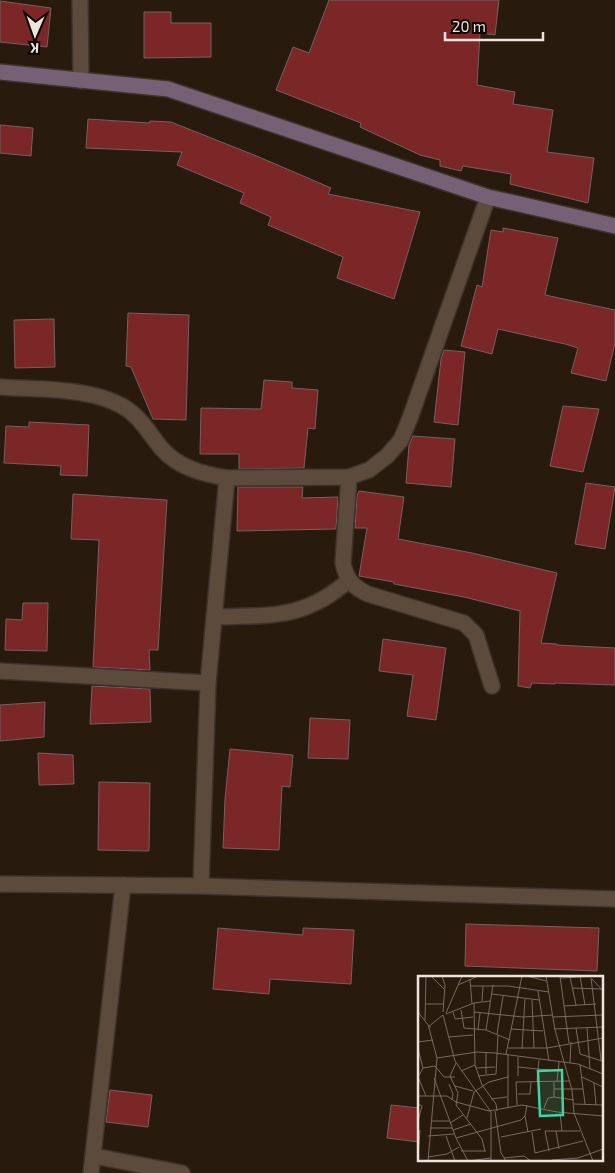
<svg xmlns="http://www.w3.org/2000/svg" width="615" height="1173" viewBox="0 0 615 1173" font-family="'Exo 2',sans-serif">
	<rect width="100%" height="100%" fill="#281a0d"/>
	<g fill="#7b2728" stroke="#78605e">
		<path d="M329,0H499L495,35L480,33L477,85L515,92L513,104L553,110L547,152L594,158L588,203L510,184L511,174L463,166L461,171L440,166V160L420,155L360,127L361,123L276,90L293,47L309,53Z"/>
		<path d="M0,1L51,8L47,47L0,42Z"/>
		<path d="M144,12H171V23H211V57L144,58Z"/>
		<path d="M88,119L149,123L150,121L171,122L259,157L331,188L328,194L420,212L394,299L337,278L343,257L268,225L271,217L240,203L244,193L177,165L182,152L86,148Z"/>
		<path d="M0,125L33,128L31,156L0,153Z"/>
		<path d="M503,228L558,238L545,295L615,310V343L606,381L571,373L578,348L565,344L498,329L492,354L461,346L477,285L482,287L491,230L503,232Z"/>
		<path d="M128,313L189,315L186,420L153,419L131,367L126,366Z"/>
		<path d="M54,319L55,367L15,368L14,320Z"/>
		<path d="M444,350L465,352L458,425L434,422L441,359Z"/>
		<path d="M264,380L292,382V388L318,390L315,429L308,428L304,468L239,469V454H200L201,408L261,409Z"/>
		<path d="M563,406L599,409L583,472L550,466Z"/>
		<path d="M29,422L89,425L87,476L60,475L61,466L4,463L6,426L29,427Z"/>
		<path d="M413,436L455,439L451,487L406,483L409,445Z"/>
		<path d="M586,483L615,487L605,549L575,544Z"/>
		<path d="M238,487H303L302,498L338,497L336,529L237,531Z"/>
		<path d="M359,491L404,497L398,539L472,553L557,573L541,643L557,644V645L615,648V685L555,683V684L532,683L530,688L518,686L520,611L464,597L394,584V582L359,576L367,528H355L357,496Z"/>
		<path d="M73,494L167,500L158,650H149L150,670L93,667L99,540L71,539Z"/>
		<path d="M23,603H48L47,651L5,650L6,619L22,620Z"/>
		<path d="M383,639L446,648L436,720L407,716L413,675L379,671Z"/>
		<path d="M92,686L150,689L151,722L90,724Z"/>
		<path d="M45,702L44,737L0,741V705Z"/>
		<path d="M310,718L350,720L348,759L308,758Z"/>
		<path d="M230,749L293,755L290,787L282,786L279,850L223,848L225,799Z"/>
		<path d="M38,753L73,755L74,784L39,785Z"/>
		<path d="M99,782L150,783L149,851L98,850Z"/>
		<path d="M466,924L599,928L597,971L465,966Z"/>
		<path d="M218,928L303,935V928L354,930L351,984L270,979L269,994L213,989Z"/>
		<path d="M110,1090L152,1095L148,1127L106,1122Z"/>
		<path d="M391,1105L419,1108V1142L387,1138Z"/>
	</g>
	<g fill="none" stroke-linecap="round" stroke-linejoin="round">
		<g stroke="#3d322c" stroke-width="18">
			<g id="street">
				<path d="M80,0L81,81"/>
				<path d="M0,387C39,390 94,387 127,409C142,419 151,436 162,449C179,468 203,474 227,478L208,683L201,886"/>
				<path d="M349,477L343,563C346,579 353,587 368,594L464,623L476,635L492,686"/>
				<path d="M227,478L349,477L369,470L387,456L401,440L410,418L488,197"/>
				<path d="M214,617C270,615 304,620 349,580"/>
				<path d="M0,671L208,683"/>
				<path d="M0,884L201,886L615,899"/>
				<path d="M94,1156L182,1173"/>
				<path d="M91,1173L123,885"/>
			</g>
		</g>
		<g stroke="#3d322c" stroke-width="18">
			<path id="secondary" d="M0,72L168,89L488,197L615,226"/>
		</g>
		<use href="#street" stroke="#5c4b3d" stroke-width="15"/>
		<use href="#secondary" stroke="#766075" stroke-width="15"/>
	</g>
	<g transform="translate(418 976)">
		<rect width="185" height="185" fill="#281a0d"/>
		<path fill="none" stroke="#786b60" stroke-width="1" d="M13,0L26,13M24,0L27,9L25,36M109,0L128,5M128,0L137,54L154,114L156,137L175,185M142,0L151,67M162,0L167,29M152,1L158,29M143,2L178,0M173,2L183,84M174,3L185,15M52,4L54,28M40,9L60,0M52,10H90L131,16M154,12L183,13M120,15L131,85M74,18L121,24M114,24L116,72M64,25L65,10M56,27L57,89L64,109L78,128L79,135M8,28H25M146,30L178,28M43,34L46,52L68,54L92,64M0,36L11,50M35,36L37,43L55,41M56,36L105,41L134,39M28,37L44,0M28,38L56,27L72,25M25,39L37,85L73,136V185M135,41L185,39M7,44L8,0M13,51H10L25,39M158,52L162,78L184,85M169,52L172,93M60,53L62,37M93,53L125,55M136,53L185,51M68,54L75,9M79,58L85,20M31,61L55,59M0,66L15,64M90,72H129L185,62M0,73L5,92L0,101L8,120M104,73L107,23M88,78L104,0M90,79V132M19,82L59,76L77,77L160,88L185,98M38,87L32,100L40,117L38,129L64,163L67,175M152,87L153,66M162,89L167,128M100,91L140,95M5,92L17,90L26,101H37M58,92L77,91M43,95L57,89M68,98V77M60,100L78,98L80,59M100,100V81M164,101L185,111M16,102L38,162L50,185M119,105L121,84M136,106V121L156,124M139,106L141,86M176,107L178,129M31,108L35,118L34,124M37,110L55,115M136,113H165M100,118H112L113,106M0,120H29L38,126L71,135L104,129L139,136L185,140M73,123L89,121M156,128L185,129M99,129L98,106L152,105M126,132L130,122L136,121M77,135L83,177L88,185M142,136L144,155M107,140L110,156M49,142L56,116L71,106L90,101M0,145L4,130L0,128M13,145H31M32,147L45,139M12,152H34M35,154L53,148M138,155L141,173M114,156L117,177L165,165M10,160L36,158M28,160L37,185M83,161L123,153M38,162L103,144L107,140L109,129M43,175H68M131,175L127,155H162M0,180L2,154M10,181L29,178L41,171M86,182L106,180L113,185M134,184L160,182L185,173M10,185L19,82L11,52M50,185L73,182"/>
		<path fill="#3fd4a2" fill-opacity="0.15" stroke="#3fd4a2" stroke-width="2.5" d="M144,94L145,139L122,140L120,95Z"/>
		<rect width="185" height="185" fill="none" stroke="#efe4dc" stroke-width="2.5"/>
	</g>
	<g transform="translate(35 35) rotate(182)" stroke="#0c0603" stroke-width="4" paint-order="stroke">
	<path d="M0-4L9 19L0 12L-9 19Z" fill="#efe4dc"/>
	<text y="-8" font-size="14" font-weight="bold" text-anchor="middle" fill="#efe4dc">K</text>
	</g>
	<path d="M445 32v8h98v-8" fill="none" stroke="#efe4dc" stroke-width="2.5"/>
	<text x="452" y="32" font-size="15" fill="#efe4dc" stroke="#0c0603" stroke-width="4" paint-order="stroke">20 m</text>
</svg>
